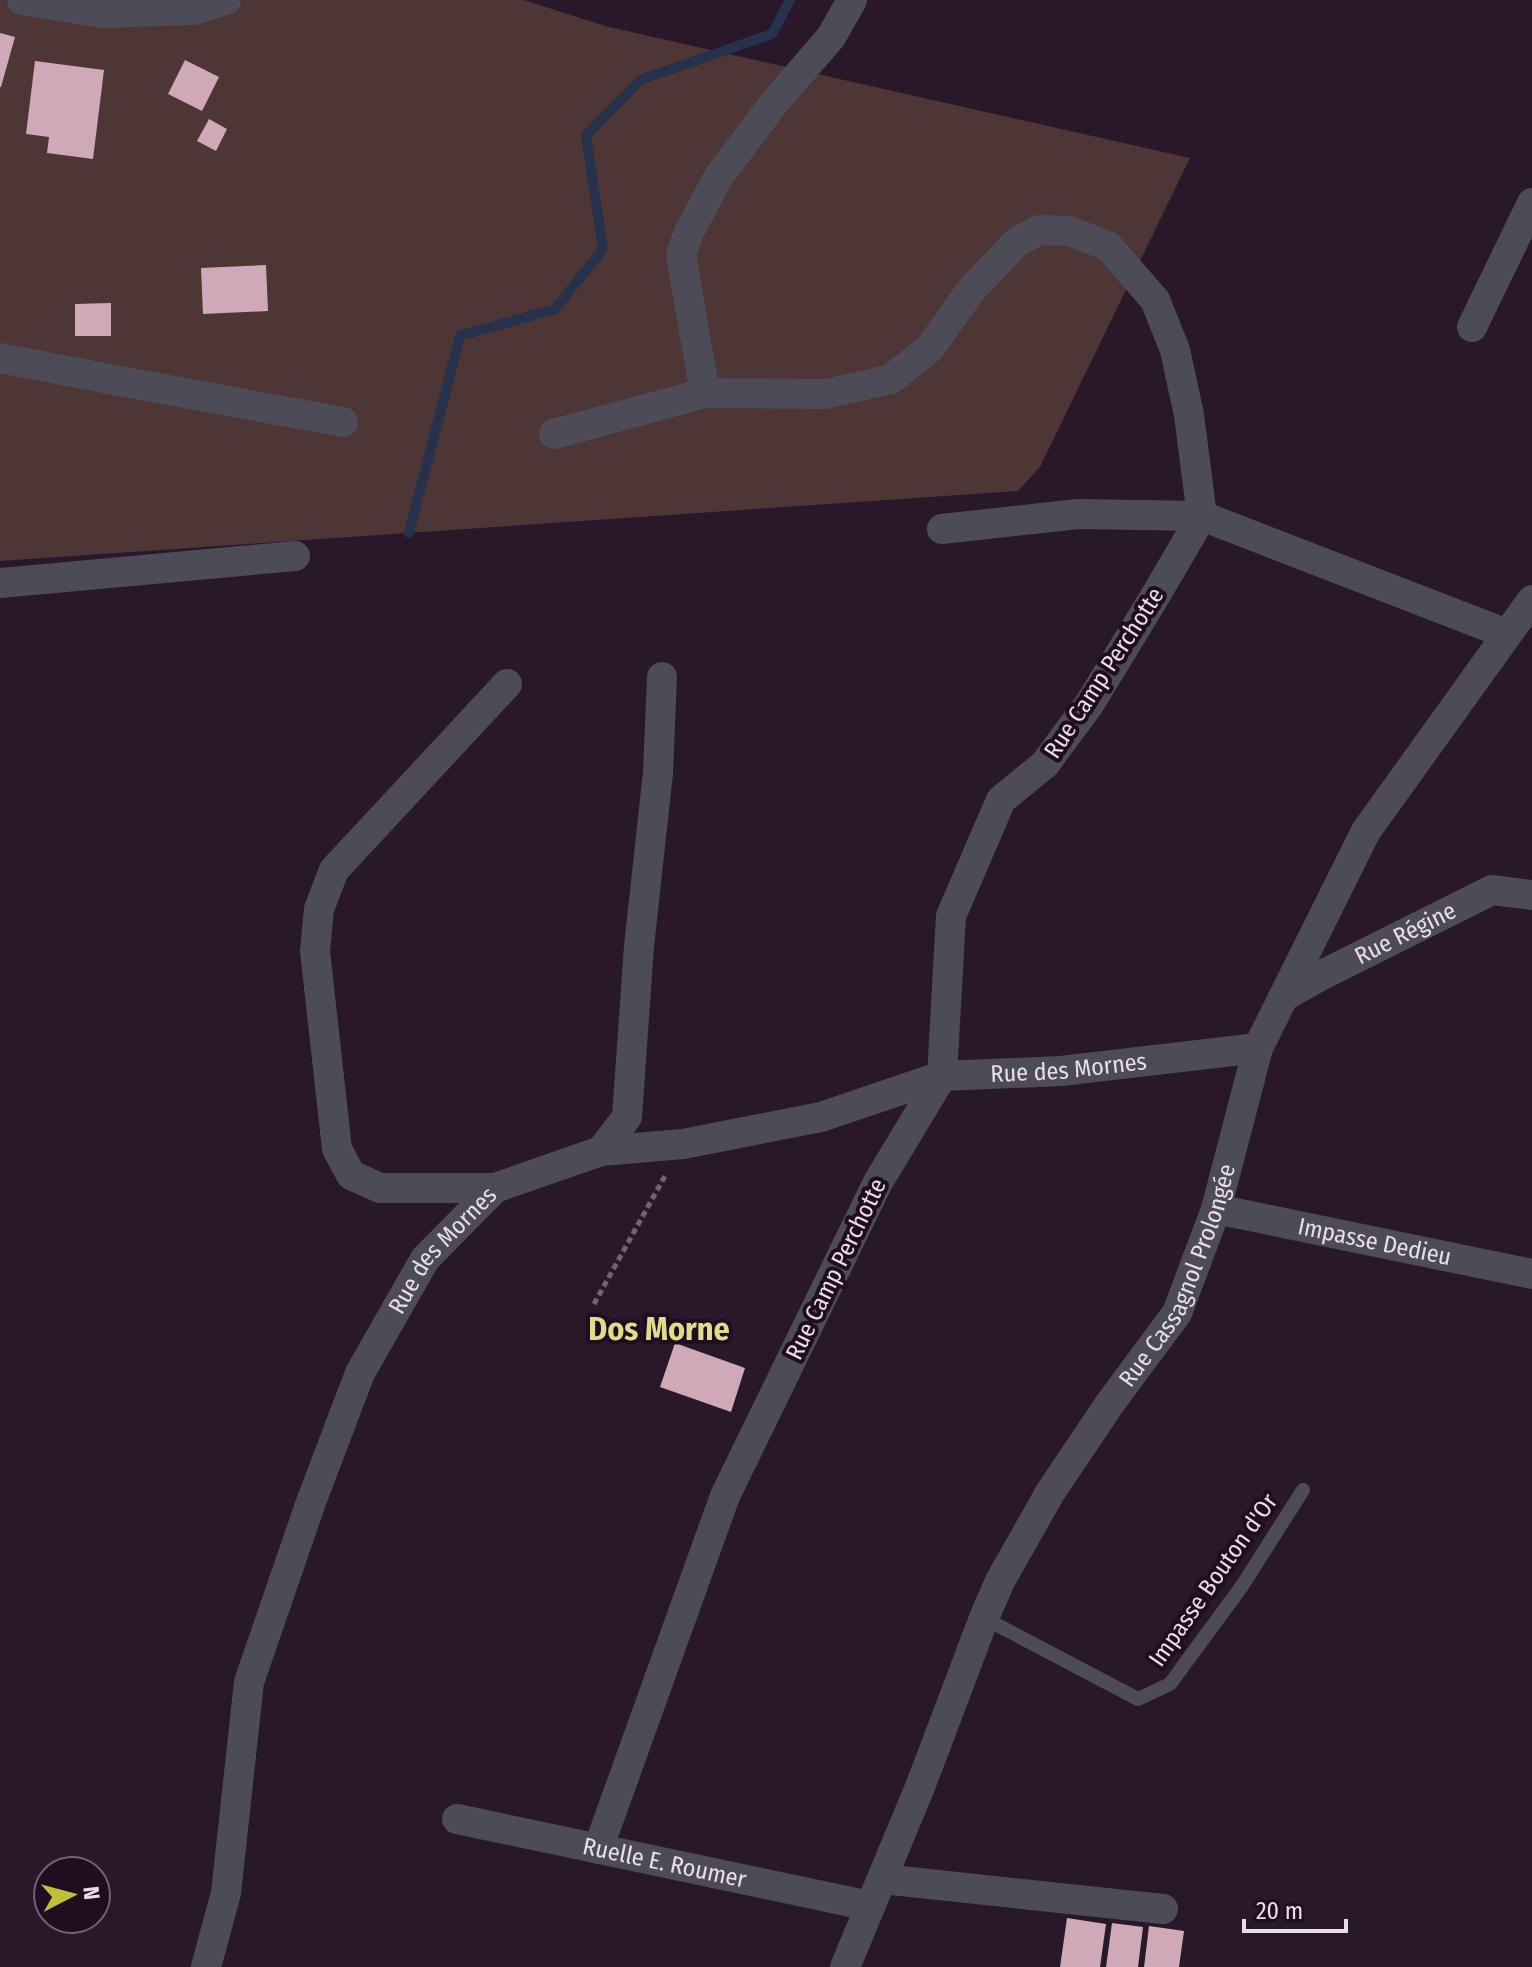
<svg xmlns="http://www.w3.org/2000/svg" width="1532" height="1967" viewBox="0 0 1532 1967" font-family="'Fira Sans Condensed',sans-serif">
	<rect width="100%" height="100%" fill="#29172a"/>
	<path fill="#4d3635" d="M0,0H524L605,26L1190,158L1040,467L1018,491L0,561Z"/>
	<g fill="none" stroke-linecap="round" stroke-linejoin="round">
		<path stroke="#28314b" stroke-width="10" d="M409,533L460,336L555,309L603,249L586,136L640,80L772,34L790,0"/>
	</g>
	<g fill="#cfa9b7">
		<path d="M0,33L15,37L1,87H0Z"/>
		<path d="M185,60L219,77L202,111L168,94Z"/>
		<path d="M35,61L104,70L93,159L47,153L49,137L26,134Z"/>
		<path d="M209,119L227,129L216,151L197,141Z"/>
		<path d="M266,265L268,311L203,314L201,268Z"/>
		<path d="M111,303V336H75V304Z"/>
		<path d="M675,1343L745,1368L731,1412L660,1387Z"/>
		<path d="M1067,1918L1106,1924L1100,1967H1060Z"/>
		<path d="M1112,1923L1143,1927L1138,1967H1106Z"/>
		<path d="M1149,1926L1184,1931L1179,1967H1144Z"/>
	</g>
	<g fill="none" stroke-linecap="round" stroke-linejoin="round">
		<path stroke="#736374" stroke-width="5" stroke-dasharray="6 4" stroke-linecap="butt" d="M594,1304L665,1176"/>
		<path stroke="#4e4b58" stroke-width="14" d="M984,1618L1138,1699L1170,1684L1242,1586L1303,1490"/>
		<g stroke="#4e4b58" stroke-width="30">
			<path d="M22,0L102,13L194,10L226,0"/>
			<path d="M1472,327L1532,203"/>
			<path d="M0,358L114,380L343,422"/>
			<path d="M705,393L681,255L689,232L719,176L774,103L831,37L852,0"/>
			<path d="M554,434L705,393L826,394L891,379L930,348L971,290L1017,242L1039,230L1069,231L1108,246L1155,300L1175,350L1189,415L1202,516L1154,598L1090,703L1045,764L1001,800L951,916L942,1076L878,1182L725,1496L598,1849"/>
			<path d="M942,529L1078,514L1202,516L1507,634"/>
			<path d="M0,583L295,556"/>
			<path id="s1" d="M1283,997L1324,974L1492,890L1532,895"/>
			<path d="M601,1151L627,1117L639,946L658,773L662,677"/>
			<path d="M495,1188H380L351,1175L337,1149L315,951L319,909L334,870L507,684"/>
			<path id="s2" d="M1216,1209L1532,1274"/>
			<path id="s3" d="M457,1819L870,1906"/>
			<path d="M882,1879L1163,1909"/>
			<path id="s4" d="M206,1967L226,1893L249,1682L311,1502L360,1373L425,1259L495,1188L601,1151L683,1144L821,1117L942,1076L1061,1071L1258,1048"/>
			<path id="s5" d="M845,1967L920,1787L984,1618L1000,1581L1051,1491L1111,1402L1177,1313L1216,1209L1258,1048L1366,831L1532,600"/>
		</g>
	</g>
	<g text-anchor="middle" stroke-width="8" stroke-linejoin="round" paint-order="stroke">
		<g font-size="24" fill="#eaddea" stroke="#200e20">
			<text transform="translate(1104 673) rotate(-57)" y="8">Rue Camp Perchotte</text>
			<text dy="8" stroke="none"><textPath href="#s1" startOffset="138">Rue Régine</textPath></text>
			<text dy="8" stroke="none"><textPath href="#s4" startOffset="1438">Rue des Mornes</textPath></text>
			<text dy="8" stroke="none"><textPath href="#s2" startOffset="162">Impasse Dedieu</textPath></text>
			<text dy="8" stroke="none"><textPath href="#s4" startOffset="766">Rue des Mornes</textPath></text>
			<text transform="translate(836 1269) rotate(-64)" y="8">Rue Camp Perchotte</text>
			<text dy="8" stroke="none"><textPath href="#s5" startOffset="772">Rue Cassagnol Prolongée</textPath></text>
			<text transform="translate(1213 1580) rotate(-55)" y="8">Impasse Bouton d'Or</text>
			<text dy="8" stroke="none"><textPath href="#s3" startOffset="212">Ruelle E. Roumer</textPath></text>
		</g>
		<g font-size="32" font-weight="bold" fill="#dddd8e" stroke="#200e20">
			<text x="659" y="1340">Dos Morne</text>
		</g>
	</g>
	<g transform="translate(72 1895) rotate(84)"><circle r="38" fill="#200e20" stroke="#716171" stroke-width="2"/>
	<path d="M0-6L14 30L0 20L-14 30Z" fill="#c1be40"/>
	<text y="-12" font-size="22" font-weight="bold" text-anchor="middle" fill="#eaddea">N</text>
	</g>
	<path d="M1244 1919v12h102v-12" fill="none" stroke="#eaddea" stroke-width="4"/>
	<text x="1256" y="1919" font-size="24" fill="#eaddea" stroke="#200e20" stroke-width="6" paint-order="stroke">20 m</text>
</svg>
